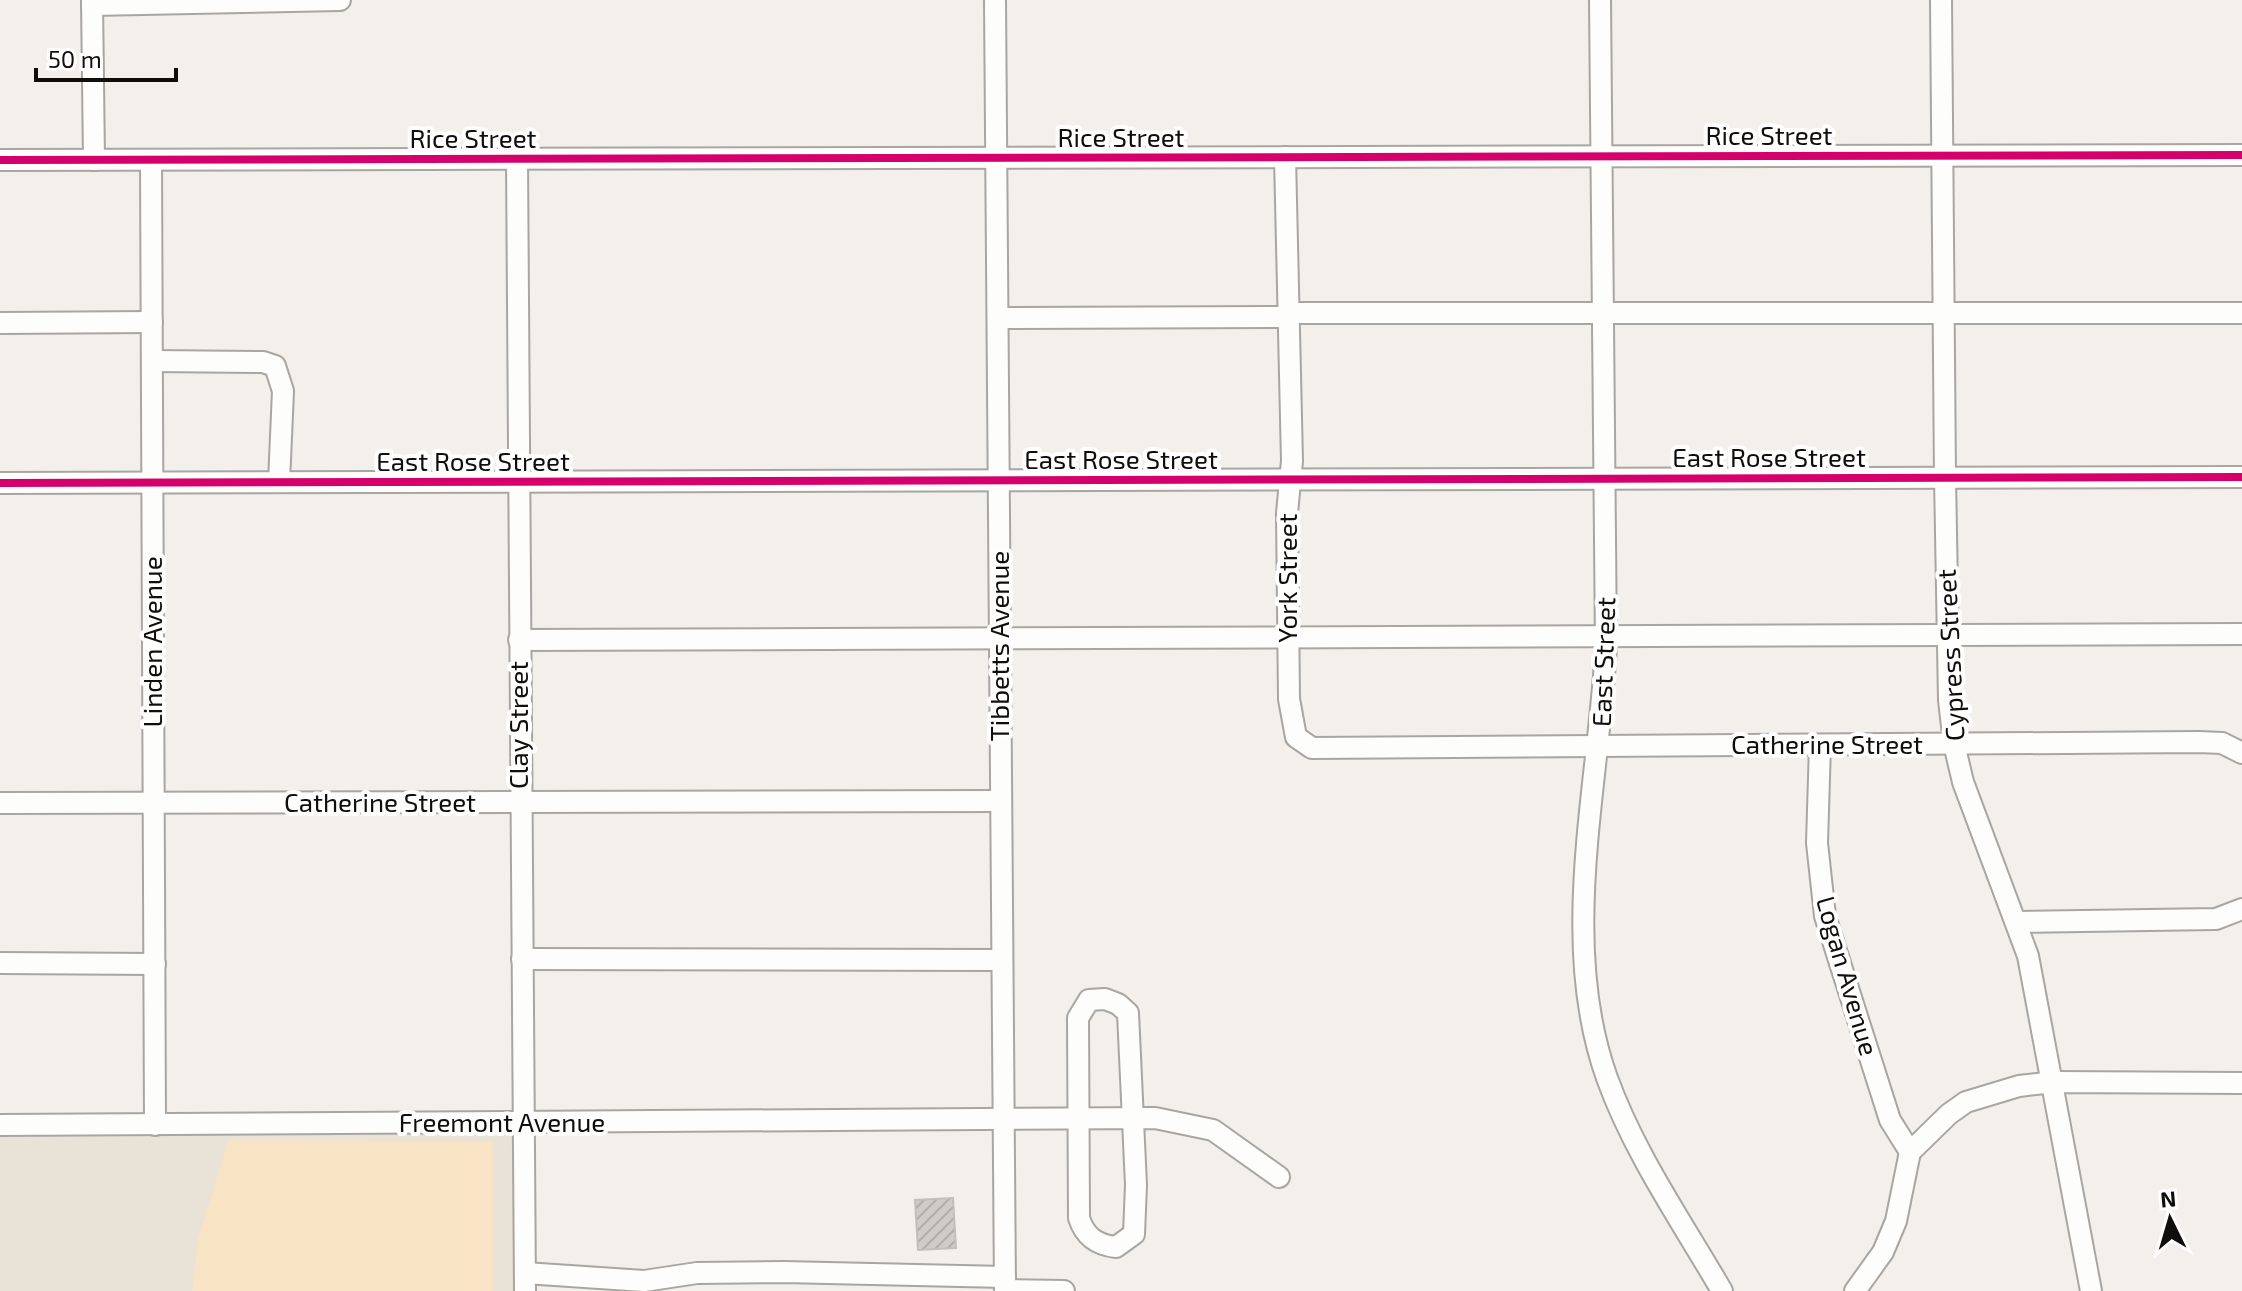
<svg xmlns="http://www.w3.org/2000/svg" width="2242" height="1291" viewBox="0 0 2242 1291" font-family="'Exo 2',sans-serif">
	<defs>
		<pattern id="building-hatch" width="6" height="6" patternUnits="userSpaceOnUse" patternTransform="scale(2)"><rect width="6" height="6" fill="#cfccc8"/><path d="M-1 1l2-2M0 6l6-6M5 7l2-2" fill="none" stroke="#b1aeaa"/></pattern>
	</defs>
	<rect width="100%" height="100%" fill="#f3efea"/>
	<path fill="#e9e2d7" d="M524,1123L525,1291H0V1126Z"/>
	<path fill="#f8e3c5" d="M229,1140L493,1141V1291H192L198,1238Z"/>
	<path fill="url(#building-hatch)" stroke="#c2bfbb" stroke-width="2" d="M953,1198L956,1248L918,1250L915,1200Z"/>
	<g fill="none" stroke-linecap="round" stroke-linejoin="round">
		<g stroke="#a9a6a2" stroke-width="24">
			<g id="minor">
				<path d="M92,0L94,160"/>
				<path d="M995,0L1005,1291"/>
				<path d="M1600,0L1606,646C1599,786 1558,942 1607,1078C1634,1153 1682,1222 1722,1291"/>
				<path d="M1941,0L1945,477L1949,700L1954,744L1963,782L2028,956L2091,1291"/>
				<path d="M92,5L340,0"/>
				<path d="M1285,157L1292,461L1287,513L1289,699L1296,737L1312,748L2199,742L2222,743L2242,753"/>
				<path d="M517,159L525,1291"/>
				<path d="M0,160L2242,155"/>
				<path d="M151,160L155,1125"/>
				<path d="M1289,313H2242"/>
				<path d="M998,318L1289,317"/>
				<path d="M0,323L152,322"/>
				<path d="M152,361L263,362L275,366L283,391L279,482"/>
				<path d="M0,483L2242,477"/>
				<path d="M519,640L2242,634"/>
				<path d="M1820,745L1817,843L1825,916L1890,1120L1910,1152"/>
				<path d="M0,803L1000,801"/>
				<path d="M2017,922L2216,919L2242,909"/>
				<path d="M522,959L1002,960"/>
				<path d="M0,963L155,964"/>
				<path d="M1105,999L1118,1004L1128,1013L1136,1185L1134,1234L1116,1247C1097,1245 1085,1237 1079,1218L1078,1018L1089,1000Z"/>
				<path d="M0,1125L1155,1118L1213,1130L1279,1177"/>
				<path d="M525,1273L644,1281L697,1273L783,1272L1005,1277"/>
				<path d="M1005,1290L1064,1291"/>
				<path d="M1855,1291L1883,1252L1896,1221L1910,1152L1949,1114L1966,1102L2019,1086L2054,1082L2242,1083"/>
			</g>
		</g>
		<use href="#minor" stroke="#fdfdfc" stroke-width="20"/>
		<g stroke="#fefefe" stroke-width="13">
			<g id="cycleway">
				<path d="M0,160L2242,155"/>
				<path d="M0,483L2242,477"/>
			</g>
		</g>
		<use href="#cycleway" stroke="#d6006c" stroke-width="8"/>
	</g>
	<g text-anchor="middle" stroke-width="8" stroke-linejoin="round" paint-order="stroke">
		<g font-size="26" fill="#100e0b" stroke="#fefefe">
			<text x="1769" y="145">Rice Street</text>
			<text x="1121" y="147">Rice Street</text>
			<text x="473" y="148">Rice Street</text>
			<text x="1769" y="467">East Rose Street</text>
			<text x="1121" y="469">East Rose Street</text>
			<text x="473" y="471">East Rose Street</text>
			<text transform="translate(1288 578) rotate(-90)" y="9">York Street</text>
			<text transform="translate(153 642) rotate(-90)" y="9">Linden Avenue</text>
			<text transform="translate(1000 646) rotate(-90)" y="9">Tibbetts Avenue</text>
			<text transform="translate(1951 655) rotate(-93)" y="9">Cypress Street</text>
			<text transform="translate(1604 662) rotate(-88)" y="9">East Street</text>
			<text transform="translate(519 725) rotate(-90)" y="9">Clay Street</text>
			<text x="1827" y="754">Catherine Street</text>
			<text x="380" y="812">Catherine Street</text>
			<text transform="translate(1847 976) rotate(74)" y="9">Logan Avenue</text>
			<text x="502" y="1132">Freemont Avenue</text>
		</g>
	</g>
	<g transform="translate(2170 1219) rotate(355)" stroke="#fefefe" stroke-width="6" paint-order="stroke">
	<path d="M0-6L14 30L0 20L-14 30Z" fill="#100e0b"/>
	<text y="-12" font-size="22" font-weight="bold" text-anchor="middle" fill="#100e0b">N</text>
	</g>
	<path d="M36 68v12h140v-12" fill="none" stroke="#100e0b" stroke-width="4"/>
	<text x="48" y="68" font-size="24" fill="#100e0b" stroke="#fefefe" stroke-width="6" paint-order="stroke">50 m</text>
</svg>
